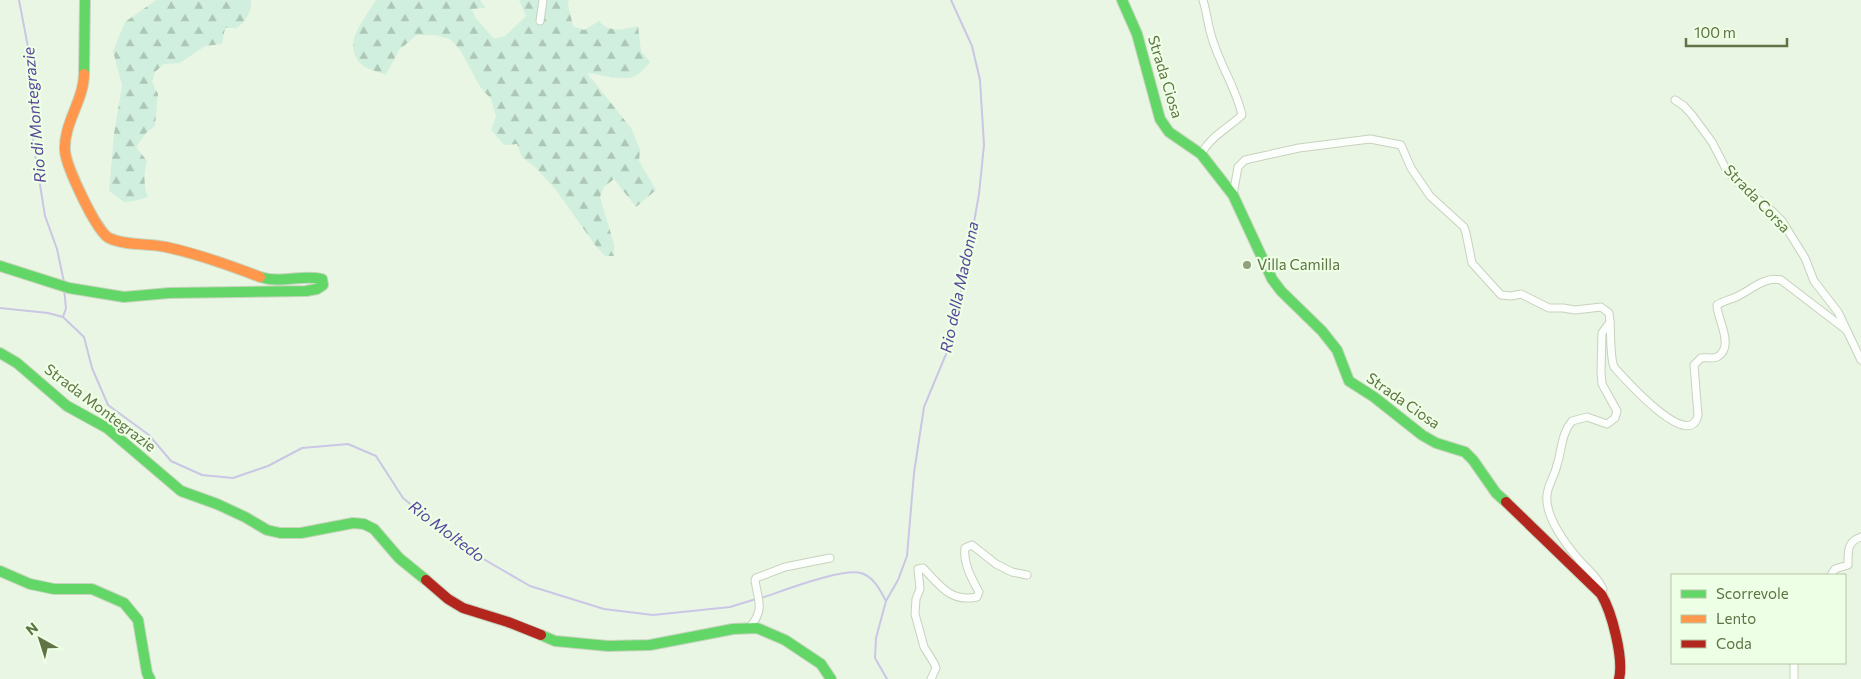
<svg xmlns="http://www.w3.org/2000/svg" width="1861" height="679" viewBox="0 0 1861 679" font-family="Commissioner,sans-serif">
	<defs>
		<pattern id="forest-firs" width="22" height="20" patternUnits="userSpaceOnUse" patternTransform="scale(1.25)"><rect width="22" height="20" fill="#d1efde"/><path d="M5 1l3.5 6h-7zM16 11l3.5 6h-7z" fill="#adc6b6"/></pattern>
	</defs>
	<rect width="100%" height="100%" fill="#eaf6e4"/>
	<g fill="url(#forest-firs)">
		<path d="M156,0H251C251,12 247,20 237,28H225L222,44L205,46L180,63L164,64L155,72L152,82L158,94L155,126L146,133L136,147L147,161C144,174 143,184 148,197L135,201L124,202L109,191L114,134L122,85L113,51L125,22Z"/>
		<path d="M376,0H480L486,8L472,9L475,17L494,39L505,36L526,16L519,0H569L568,5L573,26L584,30L599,21C610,34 624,29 638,26L641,51L650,62C646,67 641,73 635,76C624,82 599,74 587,73L631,128L640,149L639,161L656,190L636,207L614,179L604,187L600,197L614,244V256H605L595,245L556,190L536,168L522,157L517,144L504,145L491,130L496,116L491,99L481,88L460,50L450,39L435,35H417L399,50L386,75C379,72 366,69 361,64C341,43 365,19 376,0Z"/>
	</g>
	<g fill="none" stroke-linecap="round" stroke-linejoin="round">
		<g stroke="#cac6e5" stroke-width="2">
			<path d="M19,0L32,68L34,106L33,141L45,216L57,249L64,282"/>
			<path d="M0,308L48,313L63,317L84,337L92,368L108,405L149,435L171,461L202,475L233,478L268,466L302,448L348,444L376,456L403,498L437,526L480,557L530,586L604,609L653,615L730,607L756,599"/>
			<path d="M63,317L66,308L64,289"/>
			<path d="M761,598C783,591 841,568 861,573C874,577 880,590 886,601L876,638L875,658L887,679"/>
			<path d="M886,601L898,580L907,556L914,473L924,407L949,347L965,273L979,194L984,145L980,80L972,46L951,0"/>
		</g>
		<g stroke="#c7d2bd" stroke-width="9">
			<g id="street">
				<path d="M540,21L543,0"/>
				<path d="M1675,100L1684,106L1692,115L1712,142L1727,171L1737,182L1772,211L1782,221L1805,258L1814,281L1838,312L1861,360"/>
				<path d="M1201,154C1211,136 1227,129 1242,115C1236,88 1220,65 1212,38C1208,26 1207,13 1203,0"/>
				<path d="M1233,195L1238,167L1245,160L1299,148L1370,139L1401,145L1411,168L1430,196L1464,227L1466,233L1472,263L1501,295L1511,296L1521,294L1549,308H1563L1575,310L1601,307L1609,313L1610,322L1602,333L1601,372L1602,384L1617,411L1615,418L1607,424L1587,417L1572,421C1561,434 1562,450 1557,465C1555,474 1550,482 1548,490C1541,513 1567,546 1581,562C1589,570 1598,578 1603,589L1601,594"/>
				<path d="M1610,322C1611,334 1610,357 1614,367C1624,378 1690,453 1698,415L1694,365L1701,358C1706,357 1713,359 1717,357C1736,347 1716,317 1717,305C1723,301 1729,300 1736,297C1750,291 1764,276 1781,280L1845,329"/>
				<path d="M1831,575L1835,569L1848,565C1848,551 1847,542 1861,537"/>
				<path d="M750,627C765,609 758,601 755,580L756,578L785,567L830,558"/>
				<path d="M931,679L936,668L934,663L924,647L915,614L916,599L920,589L918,569L923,568C939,584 950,603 977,597L979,592C972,579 963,564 965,548L972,545L996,564L1012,572L1027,575"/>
				<path d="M1794,679V663"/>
			</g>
		</g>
		<g stroke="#c8d4be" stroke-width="12">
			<g id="fast">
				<path d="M1122,0L1137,34L1160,119L1169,132L1201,154L1233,195L1272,279L1281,291L1322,331L1337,350L1349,381L1374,397L1422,435L1436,443L1465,452L1473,460L1496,493L1506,502"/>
				<path d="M84,74L85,0"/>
				<path d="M0,266L69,288L124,297L169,293L306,291L317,289L323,285L322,279C301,274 282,284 260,277"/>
				<path d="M0,353L17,363L67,406L107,428L181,491L217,504L245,517L267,530L280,533H301L353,523L364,524L374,529L399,558L426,580"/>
				<path d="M0,571L30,584L54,589H92L124,603L138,620L147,673L150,679"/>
				<path d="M541,635L555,641L608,646L650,645L733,629L757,628L785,640L821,664L831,679"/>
			</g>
		</g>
		<g stroke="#c8d4be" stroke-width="12">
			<path id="slow" d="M84,74C84,100 63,124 65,151C66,166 96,231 109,238C126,246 148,243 166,247C198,254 229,265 260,277"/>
		</g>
		<g stroke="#c8d4be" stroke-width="12">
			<g id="jam">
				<path d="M1506,502L1601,594C1612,612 1624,659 1619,679"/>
				<path d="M426,580L448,599L463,608L508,622L541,635"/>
			</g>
		</g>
		<use href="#street" stroke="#fcfefb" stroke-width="7"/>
		<use href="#fast" stroke="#63d668" stroke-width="10"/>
		<use href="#slow" stroke="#ff974d" stroke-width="10"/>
		<use href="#jam" stroke="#b3261e" stroke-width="10"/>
	</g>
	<circle fill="#90a17d" stroke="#edffe4" stroke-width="2" cx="1247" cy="265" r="5"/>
	<g text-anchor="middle" stroke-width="4.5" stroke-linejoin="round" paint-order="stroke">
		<g font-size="15" fill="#607345" stroke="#edffe4">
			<text transform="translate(1165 77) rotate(73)" y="5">Strada Ciosa</text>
			<text transform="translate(1757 199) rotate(46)" y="5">Strada Corsa</text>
			<text transform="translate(1403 401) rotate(35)" y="5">Strada Ciosa</text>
			<text transform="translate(100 408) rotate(37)" y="5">Strada Montegrazie</text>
		</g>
		<g font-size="15" fill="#607345" stroke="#edffe4" text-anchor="start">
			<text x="1257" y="270">Villa Camilla</text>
		</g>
		<g font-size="16" font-style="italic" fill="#59469d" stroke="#edffe4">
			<text transform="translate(34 115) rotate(-95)" y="6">Rio di Montegrazie</text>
			<text transform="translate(959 287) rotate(-78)" y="6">Rio della Madonna</text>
			<text transform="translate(447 531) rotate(37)" y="6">Rio Moltedo</text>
		</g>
	</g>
	<rect x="1671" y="574" width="175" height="90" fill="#edffe4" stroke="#b5c7a4"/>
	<rect x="1681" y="590" width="25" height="8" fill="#63d668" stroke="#b5c7a4"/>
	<text x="1716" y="599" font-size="15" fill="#607345">Scorrevole</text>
	<rect x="1681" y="615" width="25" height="8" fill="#ff974d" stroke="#b5c7a4"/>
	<text x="1716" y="624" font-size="15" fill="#607345">Lento</text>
	<rect x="1681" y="640" width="25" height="8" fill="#b3261e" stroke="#b5c7a4"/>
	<text x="1716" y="649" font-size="15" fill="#607345">Coda</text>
	<g transform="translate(40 639) rotate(321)" stroke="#edffe4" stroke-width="4" paint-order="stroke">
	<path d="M0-4L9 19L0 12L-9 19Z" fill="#607345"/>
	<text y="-8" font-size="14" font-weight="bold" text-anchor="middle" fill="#607345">N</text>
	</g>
	<path d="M1686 38v8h101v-8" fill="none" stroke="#607345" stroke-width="2.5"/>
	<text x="1694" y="38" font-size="15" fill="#607345" stroke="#edffe4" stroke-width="4" paint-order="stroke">100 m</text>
</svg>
